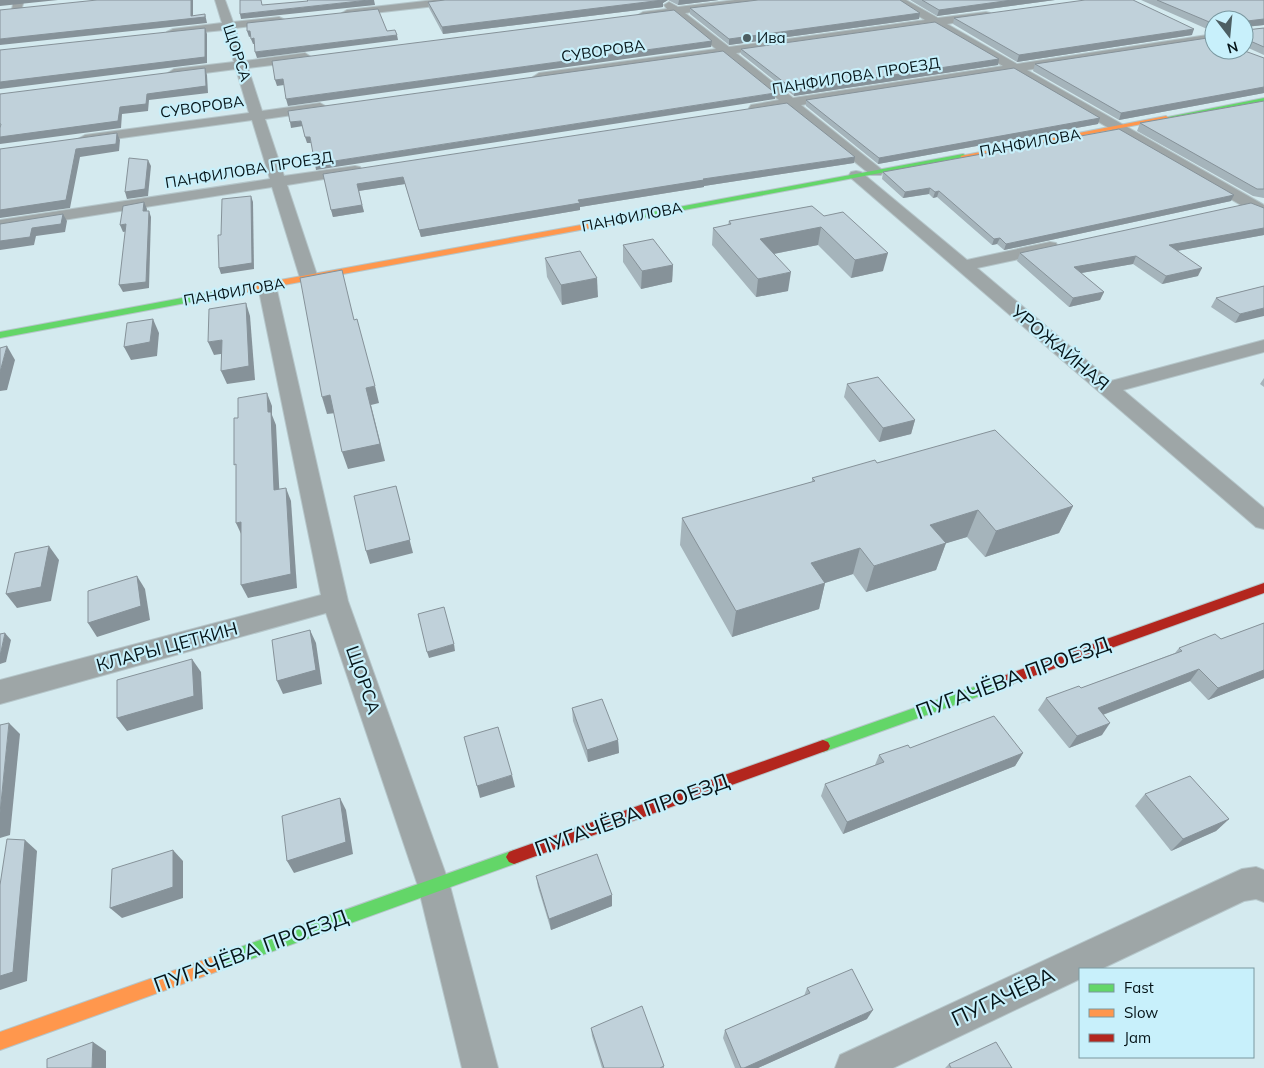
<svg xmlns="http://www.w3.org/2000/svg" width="1264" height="1068" viewBox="0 0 1264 1068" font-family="Mulish,sans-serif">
	<rect width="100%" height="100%" fill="#d4eaef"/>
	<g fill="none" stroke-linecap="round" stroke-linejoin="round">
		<g stroke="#b5c6ca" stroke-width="2">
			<g id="street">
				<path d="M14,0H24L21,11H13L12,9Z"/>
				<path d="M215,0H225L233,22L279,17L285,20L279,23L235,28L245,61L305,53L311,57L305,61L248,68L262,111L320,103L327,107L320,111L265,119L284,176L355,166L360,167L362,170L360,173L355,174L287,185L318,278L315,282L309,283L303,282L300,278L272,187L0,230V220L270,179L252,120L85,143L78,139L85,135L249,113L236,69L174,77L168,73L174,69L234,62L224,30L173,35L167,32L173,29L222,23Z"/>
				<path d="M434,0H467L462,3L347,16L342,13L347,10Z"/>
				<path d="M735,0H765L760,3L685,13L729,47L925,20L893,0H906L938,18L986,12L990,13L991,15L990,17L947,24L1017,64L1214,34V40L1027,70L1264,205V217L1258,215L1013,72L801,105L881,169L883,172L881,175H871L787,107L756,112L751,111L749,108L751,105L779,100L724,55L539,81L533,77L539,73L716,49L674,14L643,18L638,15L643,12L667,9L664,5L669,2L678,7ZM934,26L1003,66L793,98L736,53Z"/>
				<path d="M856,171L861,172L967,260L1050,242L1056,243L1058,247L1056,251L977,268L1111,381L1264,340V352L1123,390L1264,508V529L1256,527L851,178L849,175L851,172Z"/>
				<path d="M267,281L273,282L276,286L348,601L450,886L498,1068H462L418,886L326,613L0,704V680L321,595L258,286L261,282Z"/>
				<path d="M1256,867L1264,870V902L1256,899L1244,901L1101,969H1080V979L893,1068H835L840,1055L1231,874L1242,869Z"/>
			</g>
		</g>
		<g stroke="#b5c6ca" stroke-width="2">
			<g id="fast">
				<path d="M1264,98V102L1166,120L1163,118Z"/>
				<path d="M963,154L965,155V157L636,219L632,217L636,215Z"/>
				<path d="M225,290L229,293L228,295L0,338V332Z"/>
				<path d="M1008,675L1013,676L1014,680L1013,684L823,752L818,750L816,746L818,742Z"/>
				<path d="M514,850L519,852L522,857L519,862L514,864L215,972L209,970L207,964L209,958L215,956Z"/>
			</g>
		</g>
		<g stroke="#b5c6ca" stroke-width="2">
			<g id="slow">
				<path d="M1166,116L1169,118L1168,119L963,158L960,156Z"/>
				<path d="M636,215L640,217L639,219L225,296L221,293L225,290Z"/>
				<path d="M215,956L221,958L223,964L221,970L0,1050V1032Z"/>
			</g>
		</g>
		<g stroke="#b5c6ca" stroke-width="2">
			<g id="jam">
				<path d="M1264,583V593L1008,685L1003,684L1002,680L1003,676Z"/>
				<path d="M823,740L828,742L830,746L828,750L514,864L509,862L506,857L509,852L514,850Z"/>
			</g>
		</g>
		<use href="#street" fill="#9ea6a7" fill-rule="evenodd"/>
		<use href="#fast" fill="#63d668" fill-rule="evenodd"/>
		<use href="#slow" fill="#ff974d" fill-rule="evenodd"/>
		<use href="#jam" fill="#b3261e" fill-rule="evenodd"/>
	</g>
	<g fill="#a5b4bb">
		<path d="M445,0H719L678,5L668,0L663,3V7L443,34L429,8L428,2Z"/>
		<path d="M910,0H1055L937,16Z"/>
		<path d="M1141,0H1264V25L1246,27V30L1264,28V55L1244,46V20H1214V32Z"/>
		<path d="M690,8L920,13L919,19L729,45L690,14Z"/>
		<path d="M954,18L1192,35L1017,62L953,24Z"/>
		<path d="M741,49L998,65L794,96L741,54Z"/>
		<path d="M1214,50L1264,58V93L1119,120L1033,71L1035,64Z"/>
		<path d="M806,100L1100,118L1098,124L878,164L806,106Z"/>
		<path d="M1264,101V198L1253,196L1137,131L1140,123Z"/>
		<path d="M854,163L704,186V187L580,207V210L421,237L405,184L359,191L364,212L333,217L323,174Z"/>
		<path d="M883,172L1231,201L1004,250L997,244L992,245L937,197L933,198L929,194L903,198L882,179Z"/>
		<path d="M812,206L883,271L851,278L818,245L774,254L788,291L756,297L712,245L713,228L728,225L729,221Z"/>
		<path d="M1264,208V235L1177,251L1198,276L1162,284L1133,264L1081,273L1104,292L1100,300L1069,307L1017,261L1020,253Z"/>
		<path d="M623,245L673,265L672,282L641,289L623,262Z"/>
		<path d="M545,258L598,297L562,305L547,277Z"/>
		<path d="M1264,286L1235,323L1211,307L1216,298Z"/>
		<path d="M1264,378V387L1260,384Z"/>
		<path d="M847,384L915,420L911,434L879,442L844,397Z"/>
		<path d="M877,463L1073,506L1059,533L985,557L967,537L946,543L936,570L866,592L853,574L825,583L819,609L732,637L680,545L682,518L812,482V478Z"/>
		<path d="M1264,623V678L1208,700L1190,681L1103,715L1102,735L1069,748L1038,710L1046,698L1081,688L1175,653L1179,648L1221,639Z"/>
		<path d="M572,708L618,740L619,753L588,762L573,721Z"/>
		<path d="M910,748L1023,753L1015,766L843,834L821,796L825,784L875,765L879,755Z"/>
		<path d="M1145,794L1229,819L1216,831L1171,851L1135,806Z"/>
		<path d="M536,876L612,895V906L551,930L538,887Z"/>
		<path d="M807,988L867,1019L758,1068H735L723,1038L725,1030L804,996Z"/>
		<path d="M591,1028L664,1066V1068H602L592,1036Z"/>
		<path d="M949,1064L1012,1068H945Z"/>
	</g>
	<g fill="#869299">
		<path d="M0,0H58L0,6Z"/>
		<path d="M191,0H193V18L205,14L207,23L0,45V39L191,16Z"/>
		<path d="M369,0H374L375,5L241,19L240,14Z"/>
		<path d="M663,0H668L663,3V7L443,34L442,27Z"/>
		<path d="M679,0H719L678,5Z"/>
		<path d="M1012,0H1055L937,16L939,10Z"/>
		<path d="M920,13L919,19L729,45V39Z"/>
		<path d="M1264,19V25L1244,27L1247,21Z"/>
		<path d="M205,28L207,34V63L0,89V82Z"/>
		<path d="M1194,29L1192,35L1017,62L1019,55Z"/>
		<path d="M247,31H250L252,36L249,37Z"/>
		<path d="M397,35L398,40L257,58L255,52Z"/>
		<path d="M254,38L255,44H253L251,39Z"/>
		<path d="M1248,40L1245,46H1244V41Z"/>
		<path d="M712,41L711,47L288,106L286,99Z"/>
		<path d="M999,59L998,65L794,96V90Z"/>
		<path d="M205,68L207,75L208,93L149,100L148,111L122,114L121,128L0,144V137L120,107L147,94Z"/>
		<path d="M283,79L284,85L277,86L275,80Z"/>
		<path d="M1264,87V93L1119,120L1121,113Z"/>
		<path d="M775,93V99L316,170L315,164Z"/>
		<path d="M1100,118L1098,124L878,164L879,158Z"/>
		<path d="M301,121L303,126L291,128L290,122Z"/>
		<path d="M117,133L120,140L119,151L80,157L70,208L0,218V210L76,149Z"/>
		<path d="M305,137H310L311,143H307Z"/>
		<path d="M855,157L854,163L704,186V187L580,207V210L421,237L419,230L578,200L703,179Z"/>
		<path d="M148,160L151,166L148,196L127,199L125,192Z"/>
		<path d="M403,177L405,184L358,191L357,184Z"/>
		<path d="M930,188L929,194L903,198L905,192Z"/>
		<path d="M939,191L937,197L933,198L935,192Z"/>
		<path d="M1234,195L1231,201L1004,250L1006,244Z"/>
		<path d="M251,196L253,202L254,269L221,274L219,268Z"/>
		<path d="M144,202L147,209L146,218L143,211Z"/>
		<path d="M362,205L364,212L333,217L331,210Z"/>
		<path d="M149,211L151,217L149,288L123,292L119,285Z"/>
		<path d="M63,214L67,221L65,232L36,236L34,245L0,250V241L32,228Z"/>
		<path d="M126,224L129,231L123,232L120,225Z"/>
		<path d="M821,227L818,245L758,257L760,239Z"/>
		<path d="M1264,228V235L1165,253L1169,245Z"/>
		<path d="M1000,238L997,244L992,245L994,239Z"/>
		<path d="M888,253L883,271L851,278L855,260Z"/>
		<path d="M1136,256L1133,264L1070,275L1074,267Z"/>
		<path d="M673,265L672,282L641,289L642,271Z"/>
		<path d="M1202,268L1198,276L1162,284L1166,276Z"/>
		<path d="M791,272L788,291L756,297L758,279Z"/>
		<path d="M597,278L598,297L562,305L561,285Z"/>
		<path d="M1104,292L1100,300L1069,307L1073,298Z"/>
		<path d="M246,303L250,316L255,380L227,384L221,371Z"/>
		<path d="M1264,308V316L1235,323L1240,314Z"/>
		<path d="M153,319L159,333L157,356L131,360L124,347Z"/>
		<path d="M222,340L227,353L214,355L208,342Z"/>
		<path d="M7,346L15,360L7,390L0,391V372Z"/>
		<path d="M375,386L379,403L371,405L385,461L348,469L342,452L366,388Z"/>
		<path d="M267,393L272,406V415L276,425L280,503L274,490L268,412Z"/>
		<path d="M330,395L336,413L327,414L322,397Z"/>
		<path d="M915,420L911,434L879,442L883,428Z"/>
		<path d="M396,486L413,553L370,564L366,551Z"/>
		<path d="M286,488L291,501L297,588L248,598L241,585Z"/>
		<path d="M1073,506L1059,533L985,557L996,531Z"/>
		<path d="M978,510L967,537L921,551L930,525Z"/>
		<path d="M241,522L242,536L236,523Z"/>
		<path d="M946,543L936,570L866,592L874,566Z"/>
		<path d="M49,546L59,560L51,601L17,608L6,594Z"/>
		<path d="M860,548L853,574L806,589L811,563Z"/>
		<path d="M137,576L145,589L150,620L97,637L88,623Z"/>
		<path d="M825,583L819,609L732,637L736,611Z"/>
		<path d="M310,630L316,643L322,684L283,694L277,681Z"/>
		<path d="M5,633L11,640L6,662L0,664V656Z"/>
		<path d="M454,644L455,651L429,658L427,652Z"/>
		<path d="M192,659L201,672L203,709L127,731L117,718Z"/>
		<path d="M1199,669L1190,681L1089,720L1098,708Z"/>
		<path d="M1264,670V678L1208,700L1218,688Z"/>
		<path d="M9,723L20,734L10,835L0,838V813Z"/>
		<path d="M1110,723L1102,735L1069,748L1077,736Z"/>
		<path d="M618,740L619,753L588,762L587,750Z"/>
		<path d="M1023,753L1015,766L843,834L847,822Z"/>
		<path d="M512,775L515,787L480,798L477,786Z"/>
		<path d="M340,798L346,810L353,854L294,873L287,861Z"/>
		<path d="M1229,819L1216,831L1171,851L1183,839Z"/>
		<path d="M25,840L37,851L27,981L0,990V976Z"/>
		<path d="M173,850L183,861V898L122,918L110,908Z"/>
		<path d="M612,895V906L551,930L549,919Z"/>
		<path d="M873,1010L867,1019L758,1068H744Z"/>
		<path d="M93,1042L106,1051V1068H92Z"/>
	</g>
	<g fill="#c0d1da" stroke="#869299">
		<path d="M97,0H191V16L205,14V17L0,39V10Z"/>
		<path d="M240,0H261L262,5L308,1L307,0H369L240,14Z"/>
		<path d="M445,0H663L442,27L428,2Z"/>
		<path d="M758,0H900L920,13L729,39L690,8Z"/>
		<path d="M922,0H1012L939,10Z"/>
		<path d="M1085,0H1133L1194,29L1019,55L954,18Z"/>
		<path d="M1157,0H1264V19L1247,21L1246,30L1264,28V47L1248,40L1244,41V20H1214V24Z"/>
		<path d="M378,9L387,31L395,30L397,35L255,52L254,38L251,39L250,31H247V23Z"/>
		<path d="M674,10L712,41L286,99L283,79L275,80L272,61Z"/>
		<path d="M935,22L999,59L794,90L741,49Z"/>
		<path d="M205,28V57L0,82V50Z"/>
		<path d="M1214,37V50H1242L1264,58V87L1121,113L1035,64Z"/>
		<path d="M723,51L775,93L315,164L310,137H305L301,121L290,122L288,111Z"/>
		<path d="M205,68L206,86L147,94L146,104L120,107L118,121L0,137V128L1,124H0V94Z"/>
		<path d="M1014,68L1100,118L879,158L806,100Z"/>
		<path d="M1264,101V189H1257L1140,123Z"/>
		<path d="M787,103L855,157L703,179L704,180L578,200L580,203L419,230L403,177L357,184L362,205L331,210L323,174Z"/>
		<path d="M1119,129L1234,195L1006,244L1000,238L994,239L939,191L935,192L930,188L905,192L883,172Z"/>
		<path d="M117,133L116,144L76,149L66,200L0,210V149Z"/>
		<path d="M129,158L148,160L145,189L125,192Z"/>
		<path d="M251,196L252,263L219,268L218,235H221L222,199Z"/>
		<path d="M144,202L143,211H149L146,282L119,285L126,224L120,225L123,206Z"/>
		<path d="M1251,203L1264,208V228L1169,245L1202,268L1166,276L1136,256L1074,267L1104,292L1073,298L1020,253Z"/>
		<path d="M812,206L824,216L843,212L888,253L855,260L821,227L760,239L791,272L758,279L713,228L731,224L729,221Z"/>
		<path d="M63,214L61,224L32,228L30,237L0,241V224Z"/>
		<path d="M653,239L673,265L642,271L623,245Z"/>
		<path d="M580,251L597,278L561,285L545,258Z"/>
		<path d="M342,270L354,320L357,319L375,386L366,388L380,444L342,452L330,395L322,397L300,278Z"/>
		<path d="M1264,286V308L1240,314L1216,298Z"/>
		<path d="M246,303L249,366L221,371L222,340L208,342L209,309Z"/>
		<path d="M153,319L150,342L124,347L127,323Z"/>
		<path d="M7,346L0,372V348Z"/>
		<path d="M878,377L915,420L883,428L847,384Z"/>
		<path d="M267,393L268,412H271L274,490L286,488L291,574L241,585V522L236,523V464L234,465V418H238V398Z"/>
		<path d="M995,430L1073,506L996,531L978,510L930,525L946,543L874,566L860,548L811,563L825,583L736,611L682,518L815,481L812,478L875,460L877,463Z"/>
		<path d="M396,486L410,540L366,551L354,496Z"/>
		<path d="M49,546L41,587L6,594L15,553Z"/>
		<path d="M137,576L141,606L88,623V591Z"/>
		<path d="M444,607L454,644L427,652L418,614Z"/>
		<path d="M1264,623V670L1218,688L1199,669L1098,708L1110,723L1077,736L1046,698L1079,686L1081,688L1182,651L1179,648L1215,634L1221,639Z"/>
		<path d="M310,630L316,670L277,681L272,640Z"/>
		<path d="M5,633L0,656V634Z"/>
		<path d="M192,659L194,696L117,718V680Z"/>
		<path d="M602,699L618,740L587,750L572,708Z"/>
		<path d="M994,716L1023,753L847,822L825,784L884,762L879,755L908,745L910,748Z"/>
		<path d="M9,723L0,813V725Z"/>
		<path d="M498,727L512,775L477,786L464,737Z"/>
		<path d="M1190,776L1229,819L1183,839L1145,794Z"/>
		<path d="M340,798L346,842L287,861L282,816Z"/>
		<path d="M7,839L25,840L13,972L0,976V885Z"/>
		<path d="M173,850V887L110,908L112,869Z"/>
		<path d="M597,854L612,895L549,919L536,876Z"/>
		<path d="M852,969L873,1010L744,1068H741L725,1030L810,993L807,988Z"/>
		<path d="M642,1006L664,1066L660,1068H604L591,1028Z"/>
		<path d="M93,1042L92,1068H47V1059Z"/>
		<path d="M996,1042L1012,1068H951L949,1064Z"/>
	</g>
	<circle fill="#4d5f63" stroke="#c8f0fb" stroke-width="2" cx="747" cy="38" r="5"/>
	<g text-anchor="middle" stroke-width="4.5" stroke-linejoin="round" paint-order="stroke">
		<g font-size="15" fill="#051418" stroke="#c8f0fb" text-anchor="start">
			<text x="757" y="43">Ива</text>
		</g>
		<g font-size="15" fill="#051418" stroke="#c8f0fb">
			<text transform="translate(603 51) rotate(-8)" y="5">СУВОРОВА</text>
			<text transform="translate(237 53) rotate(72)" y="5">ЩОРСА</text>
			<text transform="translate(856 76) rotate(-9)" y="5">ПАНФИЛОВА ПРОЕЗД</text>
			<text transform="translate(202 107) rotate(-8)" y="5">СУВОРОВА</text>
			<text transform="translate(1030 143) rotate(-10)" y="5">ПАНФИЛОВА</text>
			<text transform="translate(249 170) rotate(-9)" y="5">ПАНФИЛОВА ПРОЕЗД</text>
			<text transform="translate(632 217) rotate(-11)" y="5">ПАНФИЛОВА</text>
			<text transform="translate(234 292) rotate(-10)" y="5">ПАНФИЛОВА</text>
		</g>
		<g font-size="18" fill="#051418" stroke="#c8f0fb">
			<text transform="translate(1060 348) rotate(40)" y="6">УРОЖАЙНАЯ</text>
			<text transform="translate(167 647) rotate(-15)" y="6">КЛАРЫ ЦЕТКИН</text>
			<text transform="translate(363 680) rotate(71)" y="6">ЩОРСА</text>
		</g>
		<g font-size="21" fill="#051418" stroke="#c8f0fb">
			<text transform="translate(1013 678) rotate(-20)" y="7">ПУГАЧЁВА ПРОЕЗД</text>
			<text transform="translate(632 815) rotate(-20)" y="7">ПУГАЧЁВА ПРОЕЗД</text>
			<text transform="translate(251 951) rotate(-20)" y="7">ПУГАЧЁВА ПРОЕЗД</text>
			<text transform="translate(1003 997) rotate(-25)" y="7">ПУГАЧЁВА</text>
		</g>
	</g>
	<rect x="1079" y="968" width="175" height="90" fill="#c8f0fb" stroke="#7a98a0"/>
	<rect x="1089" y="984" width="25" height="8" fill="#63d668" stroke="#7a98a0"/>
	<text x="1124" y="993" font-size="15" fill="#051418">Fast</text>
	<rect x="1089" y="1009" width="25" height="8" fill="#ff974d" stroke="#7a98a0"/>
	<text x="1124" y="1018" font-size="15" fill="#051418">Slow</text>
	<rect x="1089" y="1034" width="25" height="8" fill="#b3261e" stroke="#7a98a0"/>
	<text x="1124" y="1043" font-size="15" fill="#051418">Jam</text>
	<g transform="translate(1229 35) rotate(164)"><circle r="24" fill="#c8f0fb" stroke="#7a98a0"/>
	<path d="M0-4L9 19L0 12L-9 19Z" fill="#4d5f63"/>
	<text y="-8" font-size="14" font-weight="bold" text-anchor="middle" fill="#051418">N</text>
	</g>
</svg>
